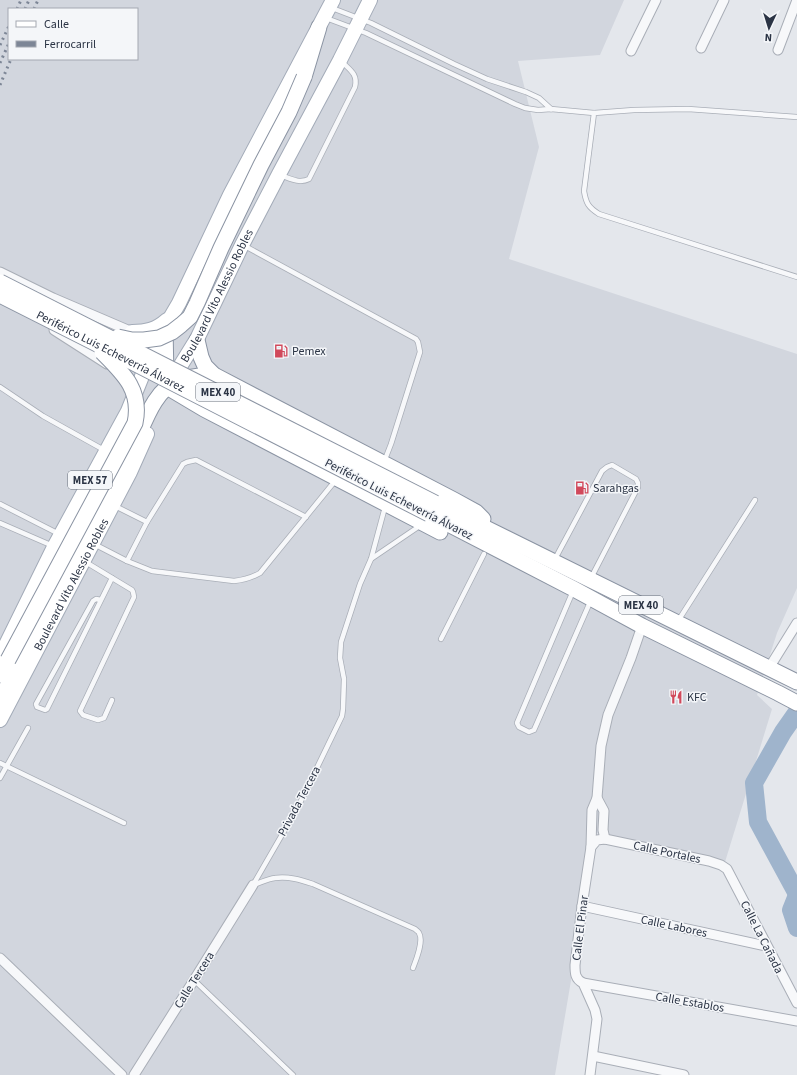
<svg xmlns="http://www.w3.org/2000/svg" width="797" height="1075" viewBox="0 0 797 1075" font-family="'Source Sans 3',sans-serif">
	<rect width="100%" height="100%" fill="#e4e7ec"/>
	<path fill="#d2d6de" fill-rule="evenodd" d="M0,0H624L600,55L518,61L539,147L509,259L797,354V588L777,633L757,695L772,709L725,862L596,833L555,1075H0ZM9,9H137V59H9Z"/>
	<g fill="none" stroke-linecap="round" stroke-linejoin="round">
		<g stroke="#9fb4cc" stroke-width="18">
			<path d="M797,712L783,732L754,783L758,822L797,894"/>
			<path d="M797,895L791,910L797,928"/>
		</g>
		<g stroke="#a9aeb7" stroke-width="6">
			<g id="service">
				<path d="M332,8L371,23L454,64L487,79L526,92L539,98L551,109"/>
				<path d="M326,18L366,33L515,104L525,108L538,110L551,109L594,113"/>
				<path d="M797,117L688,109L634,110L594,113L584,191C586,203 588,207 599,214L797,277"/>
				<path d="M280,175C289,178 299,184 309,179L355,87C358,74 350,70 341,61"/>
				<path d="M243,245L416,339L418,342L420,352L391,444L384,462"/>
				<path d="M0,387L43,416L104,450"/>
				<path d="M0,504L59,534"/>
				<path d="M115,506L147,522"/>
				<path d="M0,523L53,546"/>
				<path d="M94,544L127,561L152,571L234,581C244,580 251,578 260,573L335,481"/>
				<path d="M371,559L421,525"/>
				<path d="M555,559L602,471L607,467L612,465L636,479L638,483V487L591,578"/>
				<path d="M84,561L132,590L133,592L134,597L80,711L83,715L98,720L104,718L112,700"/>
				<path d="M127,561L147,522L183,464L187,462L196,460L306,517"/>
				<path d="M573,591L517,723L519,727L529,732L534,730L591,600"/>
				<path d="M101,600L96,599L93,601L36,704L37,707L45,710L47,709L112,578"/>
				<path d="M678,621L755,500"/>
				<path d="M441,639L484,554"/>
				<path d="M0,763L124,823"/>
				<path d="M0,778L28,728"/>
				<path d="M253,885L298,807L342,716L343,709L344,679L340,658L341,642L360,584L371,559L385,507"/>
				<path d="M253,885C260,883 267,879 275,878C288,876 301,880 313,884L415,929C416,930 419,932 419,933C424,941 416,960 413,968"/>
				<path d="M194,980L293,1075"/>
			</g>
		</g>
		<g stroke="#a9aeb7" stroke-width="11">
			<g id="minor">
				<path d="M701,48L724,0"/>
				<path d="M778,50L797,0"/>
				<path d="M631,51L656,0"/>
				<path d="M0,272L53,298L137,334"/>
				<path d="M54,330L107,364"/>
				<path d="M769,668L797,623"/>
				<path d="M597,798L604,811L603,830L605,839"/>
				<path d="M591,847L592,810L597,798L601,746L608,715L631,658L642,626"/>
				<path d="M582,906L766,946"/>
				<path d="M0,958L122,1075"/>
				<path d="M583,983L797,1021"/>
				<path d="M593,1056L684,1075"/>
				<path d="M134,1075L194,980L253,885"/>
				<path d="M590,1075L597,1019L595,1010L583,983C575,979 575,973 575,965L582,906L591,847L597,840L605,839L709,861L721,865L727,869L797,1003"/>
			</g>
		</g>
		<g stroke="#a3abb8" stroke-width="16">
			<g id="primary">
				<path d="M132,332C146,332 156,330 167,320"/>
				<path id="s1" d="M171,381L197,339L242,245L279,174L340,60L370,0"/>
				<path d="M0,657L54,547L128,411L155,344L179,303L230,195L333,0"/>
				<path id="s2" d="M0,720L130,472L147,434"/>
			</g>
		</g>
		<g stroke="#8b94a3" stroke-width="17">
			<g id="trunk">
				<path d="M304,77L319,27"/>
				<path d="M165,327L166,378"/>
				<path d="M197,340L201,357L205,366L214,375L454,500L476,512L483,519"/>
				<path d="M167,387L204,409L440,532"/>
				<path d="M435,503L797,682"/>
				<path d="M429,514L574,589L642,626L778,693L797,703"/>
				<path d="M0,675L8,660"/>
				<path d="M0,700L135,443C145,421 155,389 179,380C190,376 202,376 214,375"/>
			</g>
		</g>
		<use href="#service" stroke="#f7f8fa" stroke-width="4.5"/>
		<use href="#minor" stroke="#f7f8fa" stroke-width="9"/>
		<use href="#primary" stroke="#fff" stroke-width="14"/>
		<use href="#trunk" stroke="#fff" stroke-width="15"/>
		<g stroke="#7d8696" stroke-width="3" stroke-dasharray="2 4" stroke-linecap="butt">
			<path d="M17,9L21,0"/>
			<path d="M25,9L29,0"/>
			<path d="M34,9L38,0"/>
			<path d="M0,45L9,26"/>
			<path d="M0,63L9,43"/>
			<path d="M0,85L11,59"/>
		</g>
		<g stroke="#8b94a3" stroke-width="17" stroke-linecap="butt">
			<g id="trunk-bridge">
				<path d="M0,282L435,503"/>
				<path id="s3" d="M0,295L91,341L429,514"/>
				<path d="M118,337L132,340H144L159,338L172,332L181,325L190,317L197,303L221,248L261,165L289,112L304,77"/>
				<path d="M8,660L135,423C142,390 123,373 102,352"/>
			</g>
		</g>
		<use href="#trunk-bridge" stroke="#fff" stroke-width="15"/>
	</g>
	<defs>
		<g id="fuel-bare" transform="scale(1.08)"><path d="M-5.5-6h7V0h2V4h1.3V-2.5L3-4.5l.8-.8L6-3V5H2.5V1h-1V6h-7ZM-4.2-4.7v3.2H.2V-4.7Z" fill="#d1495b" stroke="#f4f6f9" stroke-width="2.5" paint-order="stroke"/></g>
		<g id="restaurant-bare" transform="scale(1.08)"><path d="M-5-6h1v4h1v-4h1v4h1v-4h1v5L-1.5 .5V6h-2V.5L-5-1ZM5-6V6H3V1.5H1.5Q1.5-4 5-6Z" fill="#d1495b" stroke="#f4f6f9" stroke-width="2.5" paint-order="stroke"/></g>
	</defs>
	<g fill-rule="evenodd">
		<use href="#fuel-bare" x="281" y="351"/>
		<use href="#fuel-bare" x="582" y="488"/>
		<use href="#restaurant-bare" x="676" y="697"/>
	</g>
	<g text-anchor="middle" stroke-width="3" stroke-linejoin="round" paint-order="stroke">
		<g fill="#f4f6f9" stroke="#676e7b" stroke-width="1">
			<rect x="196" y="383" width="44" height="18" rx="3"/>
			<rect x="68" y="471" width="44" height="18" rx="3"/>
			<rect x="619" y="596" width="44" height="18" rx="3"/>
		</g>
		<g font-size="11" font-weight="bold" fill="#2b3445">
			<text x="218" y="396">MEX 40</text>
			<text x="90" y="484">MEX 57</text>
			<text x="641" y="609">MEX 40</text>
		</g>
		<g font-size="12" fill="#2b3445" stroke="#f4f6f9">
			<text dy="4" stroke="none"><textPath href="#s1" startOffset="97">Boulevard Vito Alessio Robles</textPath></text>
			<text dy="4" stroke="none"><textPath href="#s3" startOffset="124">Periférico Luis Echeverría Álvarez</textPath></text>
			<text transform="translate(399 499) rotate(27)" y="4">Periférico Luis Echeverría Álvarez</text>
			<text dy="4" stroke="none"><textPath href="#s2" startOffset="153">Boulevard Vito Alessio Robles</textPath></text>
			<text transform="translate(299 801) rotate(-62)" y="4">Privada Tercera</text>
			<text transform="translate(667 852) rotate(12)" y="4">Calle Portales</text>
			<text transform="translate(674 926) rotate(12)" y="4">Calle Labores</text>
			<text transform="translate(580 928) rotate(-83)" y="4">Calle El Pinar</text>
			<text transform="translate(762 937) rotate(63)" y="4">Calle La Cañada</text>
			<text transform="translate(194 980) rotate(-58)" y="4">Calle Tercera</text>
			<text transform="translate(690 1002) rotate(10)" y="4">Calle Establos</text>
		</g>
		<g font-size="12" fill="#2b3445" stroke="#f4f6f9" text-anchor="start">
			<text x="292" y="355">Pemex</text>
			<text x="593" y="492">Sarahgas</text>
			<text x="687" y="701">KFC</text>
		</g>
	</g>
	<rect x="8" y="8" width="130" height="52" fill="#f4f6f9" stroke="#a4a8b1"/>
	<rect x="16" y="21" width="20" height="6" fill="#ffffff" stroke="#a4a8b1"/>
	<text x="44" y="28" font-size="12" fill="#2b3445">Calle</text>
	<rect x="16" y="41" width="20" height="6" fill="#7d8696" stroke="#a4a8b1"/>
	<text x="44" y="48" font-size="12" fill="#2b3445">Ferrocarril</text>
	<g transform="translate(769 28) rotate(184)" stroke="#f4f6f9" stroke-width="3" paint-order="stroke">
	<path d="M0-3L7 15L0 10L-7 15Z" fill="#2b3445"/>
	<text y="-6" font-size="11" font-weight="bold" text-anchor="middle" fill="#2b3445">N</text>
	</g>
</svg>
